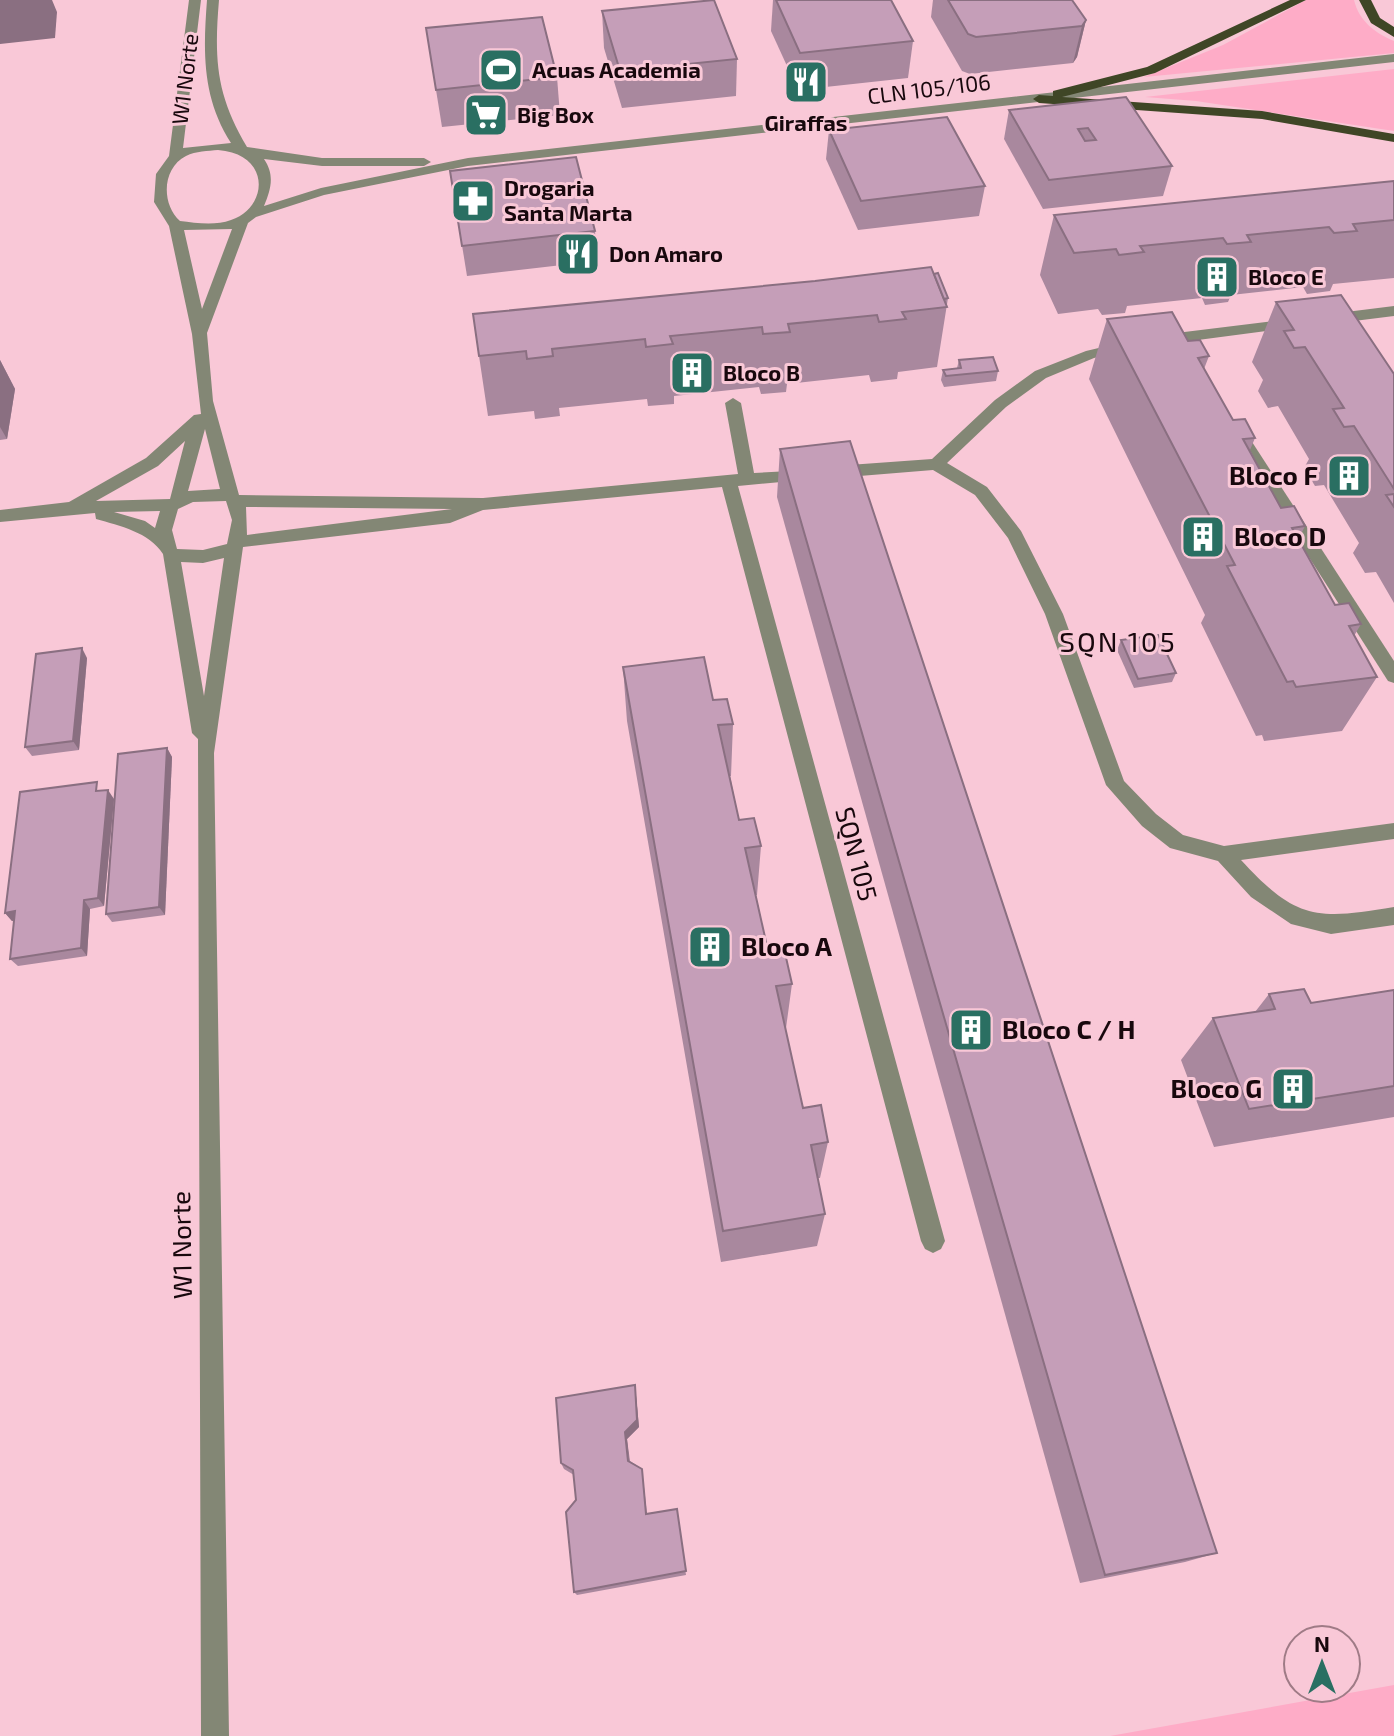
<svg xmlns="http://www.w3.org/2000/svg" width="1394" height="1736" viewBox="0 0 1394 1736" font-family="'Exo 2',sans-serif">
	<rect width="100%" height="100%" fill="#f9c8d7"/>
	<g fill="#feacc7">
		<path d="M1306,0H1354C1359,21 1375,33 1394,41V53L1144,77L1223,45Z"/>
		<path d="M1394,69V131L1196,101L1145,97Z"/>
		<path d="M1394,1685V1736H1110Z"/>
	</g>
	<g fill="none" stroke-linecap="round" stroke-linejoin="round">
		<g fill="#838775" fill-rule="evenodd">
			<path d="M189,0H201L183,148L231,143C202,98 203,52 207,0H219C214,59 216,95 247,147L322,158H424L431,162L424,166H322L264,159C275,175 271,189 264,206L321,188L468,158L1394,54V62L468,166L324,195L256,217L248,223L207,333L213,401L239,495L483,498L738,474L725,403L733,398L741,403L754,473L809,470L811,474L803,480L738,486L945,1241L941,1249L933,1253L925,1249L921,1241L722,487L483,510L450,523L243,547L214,753L229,1736H201L198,739L192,733L163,554C149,532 120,526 96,519L95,513L0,522V510L69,502L146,458L194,415L201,414L192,334L169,226L154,202L156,174L169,156ZM218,150C271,154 269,207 231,220C215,226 196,223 180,221C161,204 162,168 186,156C196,151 208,151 218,150ZM232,229L202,309L184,230ZM205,429L220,489L188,491ZM185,441L170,499L96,501L158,466ZM226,501L232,520L227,544L203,550L177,549L172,530L178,509L193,502ZM246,507L452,509L247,535ZM160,511L155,528L145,521L114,512ZM224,558L204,696L181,562L203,563Z"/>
			<path d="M1394,306V316L1330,324L1323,319L1330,314Z"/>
			<path d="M1291,319L1296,321V327L1160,345L1152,340L1160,335Z"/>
			<path d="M1124,342L1132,347L1129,350L1094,358L1046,378L1006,407L947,463L987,487L1021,531L1063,614L1124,781L1156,814L1183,835L1224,846L1394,823V839L1241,860C1296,920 1317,920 1394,907V925L1331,934L1291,924L1251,897L1218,861L1170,848L1142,826L1106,785L1045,614L1008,538L975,495L933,470L835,478L827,472L835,466L932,459L995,400L1035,371L1086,351Z"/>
			<path d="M1237,427L1243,428L1394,661V683L1388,681L1229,432Z"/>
		</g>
		<g fill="#3f4626" fill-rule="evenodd">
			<path d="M1290,0H1306L1155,73L1062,97L1262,111L1394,134V142L1262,119L1039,103L1033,99L1039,95L1053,96V91L1147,67Z"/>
			<path d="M1359,0H1371L1380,18L1394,27V37L1371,23Z"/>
		</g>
	</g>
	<g fill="#a9889e">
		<path d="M773,0H891L913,41L908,78L798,90L771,31Z"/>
		<path d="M933,0H1072L1086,20L1077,57L1073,63L970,74L962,71L931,17Z"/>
		<path d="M602,11L737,59L736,96L622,108L604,48Z"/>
		<path d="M426,28L557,77L560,115L442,127Z"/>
		<path d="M1126,97L1172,166L1163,196L1043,209L1004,139L1009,110Z"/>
		<path d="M829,130L985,186L979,216L858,230L826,159Z"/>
		<path d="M450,171L595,231L597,261L467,276Z"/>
		<path d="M1394,181V278L1333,284L1330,291L1307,294L1303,287L1231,295L1228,302L1205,305L1202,298L1127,306L1125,313L1102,315L1098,309L1058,314L1040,275L1054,215Z"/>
		<path d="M934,274L948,298L937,367L898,372L897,379L871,382L869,375L787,384L786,392L761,394L759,387L674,396V404L648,406L647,399L559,408L560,416L535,419L534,411L488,416L479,356Z"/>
		<path d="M1276,302L1394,374V603L1376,572L1365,573L1353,553L1359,543L1324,485L1315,486L1304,468L1309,459L1278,406L1268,408L1258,391L1263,380L1252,362Z"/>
		<path d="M1107,319L1188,341L1209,356L1204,369L1233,420L1255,438L1250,450L1281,508L1305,526L1298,540L1335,605L1361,624L1354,636L1377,677L1342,731L1264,741L1262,735L1256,736L1201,623L1205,615L1089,379Z"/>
		<path d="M0,360L15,389L7,439L0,440Z"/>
		<path d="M959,360L998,371L996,381L944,387L941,380L943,370L957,368Z"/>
		<path d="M780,449L1217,1553L1185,1562L1080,1583L777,497Z"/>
		<path d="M1121,640L1176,673L1172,682L1134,688L1117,650Z"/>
		<path d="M87,658L79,750L32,756L25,747Z"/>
		<path d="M623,667L713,700L733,724L731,776H730L739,820L761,846L757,895H756L769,955L792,984L786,1028H785L803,1108L828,1142L820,1178H818L825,1214L817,1246L721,1262L627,721Z"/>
		<path d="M167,748L172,757L165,915L112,922L106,914Z"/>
		<path d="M102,791L114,799L104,906L90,909L87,956L18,966L10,959L14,920L12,921L5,913Z"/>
		<path d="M1394,990V1117L1214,1147L1181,1060L1213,1018L1255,1012L1269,994L1311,1003Z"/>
		<path d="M635,1385L639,1427L627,1439L630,1461L642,1469L647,1514L677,1509L686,1575L577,1595L574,1592L576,1500L574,1475L564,1469L561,1463Z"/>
	</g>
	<g fill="#8a6f81">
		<path d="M0,0H52L57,12L55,38L0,44Z"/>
		<path d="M1086,20L1077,57L1073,63L1082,26Z"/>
		<path d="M0,360L15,389L7,439L0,427Z"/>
		<path d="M82,648L87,658L79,750L73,741Z"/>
		<path d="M167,748L172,757L165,915L159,907Z"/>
		<path d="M108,790L114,799L104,906L98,898Z"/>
		<path d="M84,900L90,909L87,956L81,948Z"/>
		<path d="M15,911L22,919L12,921L5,913Z"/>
		<path d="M635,1385L639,1427L627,1439L630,1467L625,1432Z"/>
	</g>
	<g fill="#c59eb8" stroke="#8a6f81" stroke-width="2" fill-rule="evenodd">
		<path d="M714,0L737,59L620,71L602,11Z"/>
		<path d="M776,0H891L913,41L800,53Z"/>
		<path d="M948,0H1072L1086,20L1082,26L976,37L968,34Z"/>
		<path d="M542,17L557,77L436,90L426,28Z"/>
		<path d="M1126,97L1172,166L1049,180L1009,110ZM1088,128L1096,140L1085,141L1078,129Z"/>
		<path d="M947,117L985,186L861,201L829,130Z"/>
		<path d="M576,157L595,231L462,246L450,171Z"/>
		<path d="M1394,181V220L1353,224L1357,231L1334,233L1329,227L1247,235L1251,242L1227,244L1223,238L1140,246L1144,252L1119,255L1116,249L1074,253L1054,215Z"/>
		<path d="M931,267L947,307L902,312L906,319L879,322L877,315L788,324L790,332L763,334L762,327L670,336L673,344L646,347L645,339L552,349L553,356L527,359L526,351L479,356L473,314L815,281Z"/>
		<path d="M938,273L948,298L944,299L934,274Z"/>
		<path d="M1341,295L1394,374V489L1354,426L1344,427L1333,409L1344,408L1305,347L1294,348L1284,331L1294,330L1276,302Z"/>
		<path d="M1172,312L1188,341L1200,340L1209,356L1198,358L1233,420L1245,419L1255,438L1243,439L1281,508L1294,506L1305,526L1292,528L1335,605L1349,603L1361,624L1349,626L1377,677L1296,687L1293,681L1287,682L1227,566L1235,565L1107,319Z"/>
		<path d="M993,357L998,371L946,376L943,370L961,368L959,360Z"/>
		<path d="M850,441L1217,1553L1105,1575L780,449Z"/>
		<path d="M1394,494V507L1386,495Z"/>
		<path d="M1158,635L1176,673L1138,679L1121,640Z"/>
		<path d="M82,648L73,741L25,747L36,654Z"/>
		<path d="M704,657L713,700L727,699L733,724L718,725L739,820L754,818L761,846L745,848L769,955L785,953L792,984L776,986L803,1108L821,1105L828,1142L811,1145L825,1214L723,1231L623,667Z"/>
		<path d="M167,748L159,907L106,914L118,754Z"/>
		<path d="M97,782L96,791L108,790L98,898L84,900L81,948L10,959L15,911L5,913L20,792Z"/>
		<path d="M1304,989L1311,1003L1394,990V1086L1249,1109L1213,1018L1275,1009L1269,994Z"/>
		<path d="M635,1385L637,1420L625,1432L628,1461L642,1469L646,1514L677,1509L686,1571L574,1592L566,1512L576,1500L573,1470L561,1463L556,1398Z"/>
	</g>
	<defs>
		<g id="stadium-square" transform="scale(2.3)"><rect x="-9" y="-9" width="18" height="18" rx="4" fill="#2a6f62" stroke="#f9c8d7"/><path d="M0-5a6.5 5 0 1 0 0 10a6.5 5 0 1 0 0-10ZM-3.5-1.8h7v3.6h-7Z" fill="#fff"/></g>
		<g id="restaurant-square" transform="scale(2.3)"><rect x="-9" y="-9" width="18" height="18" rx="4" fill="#2a6f62" stroke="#f9c8d7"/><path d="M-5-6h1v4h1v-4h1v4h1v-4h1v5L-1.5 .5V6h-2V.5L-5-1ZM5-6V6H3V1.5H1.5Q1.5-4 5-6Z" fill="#fff"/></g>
		<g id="supermarket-square" transform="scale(2.3)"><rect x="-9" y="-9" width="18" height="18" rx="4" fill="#2a6f62" stroke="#f9c8d7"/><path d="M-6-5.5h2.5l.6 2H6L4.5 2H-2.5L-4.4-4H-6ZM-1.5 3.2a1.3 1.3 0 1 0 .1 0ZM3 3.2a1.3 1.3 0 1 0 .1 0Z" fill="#fff"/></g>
		<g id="pharmacy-square" transform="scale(2.3)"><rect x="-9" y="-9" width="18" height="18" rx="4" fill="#2a6f62" stroke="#f9c8d7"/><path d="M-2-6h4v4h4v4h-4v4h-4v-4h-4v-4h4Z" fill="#fff"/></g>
		<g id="building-square" transform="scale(2.3)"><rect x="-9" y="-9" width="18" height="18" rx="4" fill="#2a6f62" stroke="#f9c8d7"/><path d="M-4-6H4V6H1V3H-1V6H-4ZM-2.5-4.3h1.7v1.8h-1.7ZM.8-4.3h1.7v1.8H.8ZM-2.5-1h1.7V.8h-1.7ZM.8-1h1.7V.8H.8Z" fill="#fff"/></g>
	</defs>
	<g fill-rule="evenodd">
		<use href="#stadium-square" x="501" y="70"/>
		<use href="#restaurant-square" x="806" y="82"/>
		<use href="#supermarket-square" x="486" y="115"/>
		<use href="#pharmacy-square" x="473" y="201"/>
		<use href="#restaurant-square" x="578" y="254"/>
		<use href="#building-square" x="1217" y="277"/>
		<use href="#building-square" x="692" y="373"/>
		<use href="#building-square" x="1349" y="476"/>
		<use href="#building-square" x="1203" y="537"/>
		<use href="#building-square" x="710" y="947"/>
		<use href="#building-square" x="971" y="1030"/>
		<use href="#building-square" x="1293" y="1089"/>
	</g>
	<g text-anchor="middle" stroke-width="6" stroke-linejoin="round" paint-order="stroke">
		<g font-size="22" font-weight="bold" fill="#18080d" stroke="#f9c8d7" text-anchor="start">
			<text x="532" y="78">Acuas Academia</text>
			<text x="517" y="123">Big Box</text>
			<text x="806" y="131" text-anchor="middle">Giraffas</text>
			<text x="504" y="196">Drogaria<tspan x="504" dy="25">Santa Marta</tspan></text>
			<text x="609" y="262">Don Amaro</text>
			<text x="1248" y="285">Bloco E</text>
			<text x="723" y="381">Bloco B</text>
		</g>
		<g font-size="22" fill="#18080d" stroke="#f9c8d7">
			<text transform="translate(185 79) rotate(-83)" y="8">W1 Norte</text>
			<text transform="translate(929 89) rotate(-7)" y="8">CLN 105/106</text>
		</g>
		<g font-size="26" font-weight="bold" fill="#18080d" stroke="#f9c8d7" text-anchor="start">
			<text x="1318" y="485" text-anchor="end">Bloco F</text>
			<text x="1234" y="546">Bloco D</text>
			<text x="741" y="956">Bloco A</text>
			<text x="1002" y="1039">Bloco C / H</text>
			<text x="1262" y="1098" text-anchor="end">Bloco G</text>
		</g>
		<g font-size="26" fill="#18080d" stroke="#f9c8d7">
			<text transform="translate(856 854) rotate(75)" y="9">SQN 105</text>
			<text transform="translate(182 1245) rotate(-91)" y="9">W1 Norte</text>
		</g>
		<g font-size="28" letter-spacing="2" fill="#18080d" stroke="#f9c8d7">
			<text x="1118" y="652">SQN 105</text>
		</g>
	</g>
	<g transform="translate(1322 1664)"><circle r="38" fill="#f9c8d7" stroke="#9f7b86" stroke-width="2"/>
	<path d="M0-6L14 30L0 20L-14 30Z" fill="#2a6f62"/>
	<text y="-12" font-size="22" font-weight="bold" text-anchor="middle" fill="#18080d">N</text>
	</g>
</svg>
